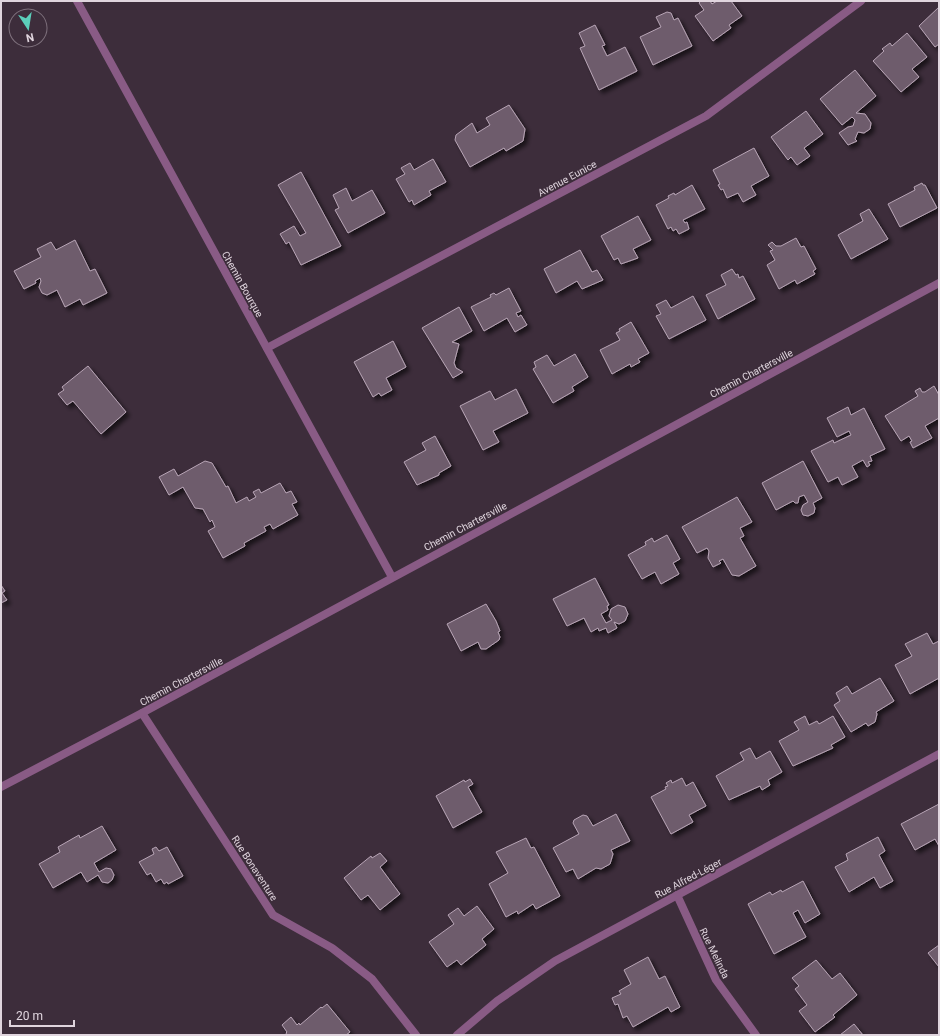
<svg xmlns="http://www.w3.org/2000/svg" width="940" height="1036" viewBox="0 0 940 1036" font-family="Roboto,sans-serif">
	<defs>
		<filter id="shadow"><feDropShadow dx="3.5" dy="3.5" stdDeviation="2" flood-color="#0009"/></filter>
	</defs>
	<rect width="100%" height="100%" fill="#3d2d3b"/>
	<g fill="#6e5c6c" stroke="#b8a5b6" filter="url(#shadow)">
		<path d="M701,1H710L712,4L717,1H731L742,16L729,25L731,28L713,41L695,16L704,10L699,3Z"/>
		<path d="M939,7V44L935,47L919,26Z"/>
		<path d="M667,12L671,13L674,20L678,18L692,46L653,65L640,37L661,27L656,17Z"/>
		<path d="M595,25L605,45L602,46L607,56L625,47L637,71L599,90L580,48L585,46L579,33Z"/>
		<path d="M907,33L927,57L912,69L919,77L901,92L873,61L884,51L882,49L890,43L892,46Z"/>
		<path d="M855,70L876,96L856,113L865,114L871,123L870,129L864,133L858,132L855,139L857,141L848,145L839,133L848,127L853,126L855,120L852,117L842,125L820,99Z"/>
		<path d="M509,105L525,129L523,141L506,151L504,148L470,167L455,140L456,135L472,123L477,133L490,125L486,118Z"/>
		<path d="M806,111L823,134L804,148L810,156L797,165L791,157L788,160L771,137Z"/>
		<path d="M754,148L769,176L751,186L756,195L743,202L738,193L727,198L723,189L721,190L718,185L720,184L713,170Z"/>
		<path d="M433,159L446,182L429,191L431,195L414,205L412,200L409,202L396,179L405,174L401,168L410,163L414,170Z"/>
		<path d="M301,172L341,246L301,265L289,242L286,244L280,234L294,226L300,236L306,233L278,185Z"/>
		<path d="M922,183L923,185H925L937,208L900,227L888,204L915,190L914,187Z"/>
		<path d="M692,185L705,209L683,220L685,223L687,222L689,229L679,234L676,229L673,231L671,227L668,229L656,205L669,198L668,196L674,193L675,195Z"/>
		<path d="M346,188L352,201L372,190L385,213L348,233L335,210L339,208L333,195Z"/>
		<path d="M869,209L888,239L851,259L838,235L863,221L860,214Z"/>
		<path d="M638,216L651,240L633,249L638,258L621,264L618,258L614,260L601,236Z"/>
		<path d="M796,238L801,247L804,246L816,269L813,271L815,274L797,284L795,280L779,289L767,265L775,260L770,251L773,250L768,245L772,242L776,246H781Z"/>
		<path d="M75,240L90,271L95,269L107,293L83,305L80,299L65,307L57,290L47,295L42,293L39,287L41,281L40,278L35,281L36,283L24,289L14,271L41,257L37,249L51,242L56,250Z"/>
		<path d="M580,250L592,272L597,270L603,280L582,289L577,281L556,293L544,269Z"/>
		<path d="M732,269L736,275L738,274L739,278L743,276L755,299L718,319L706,295L726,285L721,275Z"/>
		<path d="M509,288L521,311L516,313L518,317L521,315L527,325L515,332L507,318L484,331L471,307L491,297L490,295L494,293L496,295Z"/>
		<path d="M693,296L706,320L669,339L656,316L661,314L656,305L666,300L671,308Z"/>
		<path d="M459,307L472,331L452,342L459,344L454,363L456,368L463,372L453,378L422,328Z"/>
		<path d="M631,322L649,353L638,359L640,362L631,367L630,364L612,374L600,350L620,340L616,333L620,331L619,329Z"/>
		<path d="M393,341L406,367L386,378L392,390L381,396L379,393L373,397L354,362Z"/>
		<path d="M575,354L588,377L572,387L574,391L553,403L533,369L536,367L534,362L547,355L554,366Z"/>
		<path d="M88,366L126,412L101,434L73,401L67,405L58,394L64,390L62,387Z"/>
		<path d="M934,386L939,395V418L925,426L932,438L913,448L910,442L912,441L909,436L901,441L885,416L918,396L915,391L920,388L922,392H925Z"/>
		<path d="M516,389L528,413L493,431L499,442L483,450L460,406L490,391L495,400Z"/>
		<path d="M848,407L851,415L864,408L885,449L870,456L872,461L868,462L870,465L867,467L863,460L852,466L858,477L842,485L838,477L828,482L811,451L833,440L834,443L851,435L849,431L837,437L827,418Z"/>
		<path d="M435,436L451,466L439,473V475L417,485L404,462L426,450L422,443Z"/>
		<path d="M205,461L212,463L226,487L228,486L236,503L247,497L249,501L256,497L253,492L259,489L261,493L280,483L286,493L291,491L297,502L292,504L298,515L273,529L270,524L264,527L266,531L244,543L245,546L223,558L208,531L215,527L212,520L210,522L203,509L195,508L183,487L169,495L159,477L174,469L178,476Z"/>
		<path d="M803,461L822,498L813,503L815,508L814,513L808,516L803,515L801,510L803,505L808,502L804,495L799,497L798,503H795L793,501L776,510L762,483Z"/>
		<path d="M737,497L752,522L740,528L744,536L740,538L756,566L739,576L732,575L723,559L719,561L721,563L713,567L708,558L709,551L707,548L697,553L682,527Z"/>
		<path d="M667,535L680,559L673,563L679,574L661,584L655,572L642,579L628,555L646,545L645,542L652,538L654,542Z"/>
		<path d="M595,578L609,605L607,606L608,610L601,614L606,623L612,620L609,616L611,609L618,605L625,607L628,614L625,621L619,624L614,622L617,628L608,633L606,628L599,631L598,628L591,632L584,618L567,626L553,599Z"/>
		<path d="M1,585L5,591L2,593L7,600L1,603Z"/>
		<path d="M486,604L496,621L500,631L498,632L500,637L499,640L486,649H481L478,642L461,651L447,624Z"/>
		<path d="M927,633L933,644L939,641V678L910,694L895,665L912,656L905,644Z"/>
		<path d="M880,678L894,701L876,712L877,714L875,722L868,726L866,723L851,732L834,705L840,701L836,693L847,686L852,694Z"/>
		<path d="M805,716L809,725L817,721L819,724L833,716L845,737L831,745L833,748L793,766L779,741L799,730L794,722Z"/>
		<path d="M750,748L756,759L770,751L782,772L768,780L770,785L762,790L760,786L729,800L716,776L744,760L740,753Z"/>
		<path d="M682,778L686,786L693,782L706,806L689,815L693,822L671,834L651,797L666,789L665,787L668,786L666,783L671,780L672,783Z"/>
		<path d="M470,779L473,784L468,787L482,812L453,828L436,796L464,780L465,782Z"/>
		<path d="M939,804V846L935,839L915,850L901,824Z"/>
		<path d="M616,814L630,841L611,850L613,854L610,864L601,869L596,868L578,879L573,869L566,872L553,848L579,834L573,823L574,820L583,815L587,816L593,826Z"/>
		<path d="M102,826L116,850L94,863L99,872L106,868L111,869L114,875L112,880L108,883L102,882L98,875L87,882L81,872L53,888L39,864L60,852L58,847L79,835L80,838Z"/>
		<path d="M878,837L885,851L879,855L893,881L880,888L874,877L849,892L835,867L848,860L846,854Z"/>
		<path d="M526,838L531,848L534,847L560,896L536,909L533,904L518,914L517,911L506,917L489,884L508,873L496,852Z"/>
		<path d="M156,847L159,851L167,847L183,876L168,884L167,882L164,884L161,879L156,882L151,873L147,875L139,862L154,854L152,849Z"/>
		<path d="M380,853L387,861L380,867L400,894L380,910L368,895L361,900L344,878L371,856L372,858Z"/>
		<path d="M803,881L820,914L805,923L798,910L793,913L806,937L774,954L748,904L770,892L772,895L781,890L782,892Z"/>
		<path d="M477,906L494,929L482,939L486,945L461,965L457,960L447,967L429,942L454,924L448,915L458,908L464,916Z"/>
		<path d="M939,945V967L928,953Z"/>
		<path d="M648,957L659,979L665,976L680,1007L671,1012L668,1007L633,1027L627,1016L623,1018L618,1004L615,1005L612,998L621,994L619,991L631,984L624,970Z"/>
		<path d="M816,960L832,979L840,973L857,995L833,1015L835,1017L815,1032L799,1011L807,1005L795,989L799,986L792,978Z"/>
		<path d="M327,1004L350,1032L346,1035H287L286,1033L287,1032L282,1025L291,1017L297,1025L299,1023L300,1025L321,1007L322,1008Z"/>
		<path d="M854,1024L863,1035H840Z"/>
	</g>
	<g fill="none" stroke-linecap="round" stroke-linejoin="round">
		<g stroke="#895b85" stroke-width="8">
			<path d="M267,348L706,116L861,1"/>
			<path d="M142,713L273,915L332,948L372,979L416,1035"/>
			<path d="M677,895L716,980L756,1035"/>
			<path d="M457,1035L497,1001L555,961L939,754"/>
		</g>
		<g stroke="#895b85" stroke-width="8">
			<path d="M77,1L392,577"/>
			<path d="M1,787L142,713L939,283"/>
		</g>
	</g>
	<g text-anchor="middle" stroke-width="3" stroke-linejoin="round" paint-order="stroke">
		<g font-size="10" fill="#e0d5de" stroke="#3d2d3b">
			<text transform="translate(567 178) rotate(-28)" y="4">Avenue Eunice</text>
			<text transform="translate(243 284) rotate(61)" y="4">Chemin Bourque</text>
			<text transform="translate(751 373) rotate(-28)" y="4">Chemin Chartersville</text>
			<text transform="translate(465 526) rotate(-28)" y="4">Chemin Chartersville</text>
			<text transform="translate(181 681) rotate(-28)" y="4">Chemin Chartersville</text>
			<text transform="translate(255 868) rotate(57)" y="4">Rue Bonaventure</text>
			<text transform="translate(688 878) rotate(-28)" y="4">Rue Alfred-Léger</text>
			<text transform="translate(715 953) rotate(64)" y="4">Rue Melinda</text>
		</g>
	</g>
	<rect width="940" height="1036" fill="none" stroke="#e0d5de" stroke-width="4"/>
	<g transform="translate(28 28) rotate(168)"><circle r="19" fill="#3d2d3b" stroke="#7e707c"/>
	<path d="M0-3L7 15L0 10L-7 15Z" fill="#5cceba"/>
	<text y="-6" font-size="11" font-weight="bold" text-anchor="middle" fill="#e0d5de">N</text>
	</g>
	<path d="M10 1020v6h64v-6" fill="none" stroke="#e0d5de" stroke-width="2"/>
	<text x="16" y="1020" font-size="12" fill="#e0d5de" stroke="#3d2d3b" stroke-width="3" paint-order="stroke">20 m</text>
</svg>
